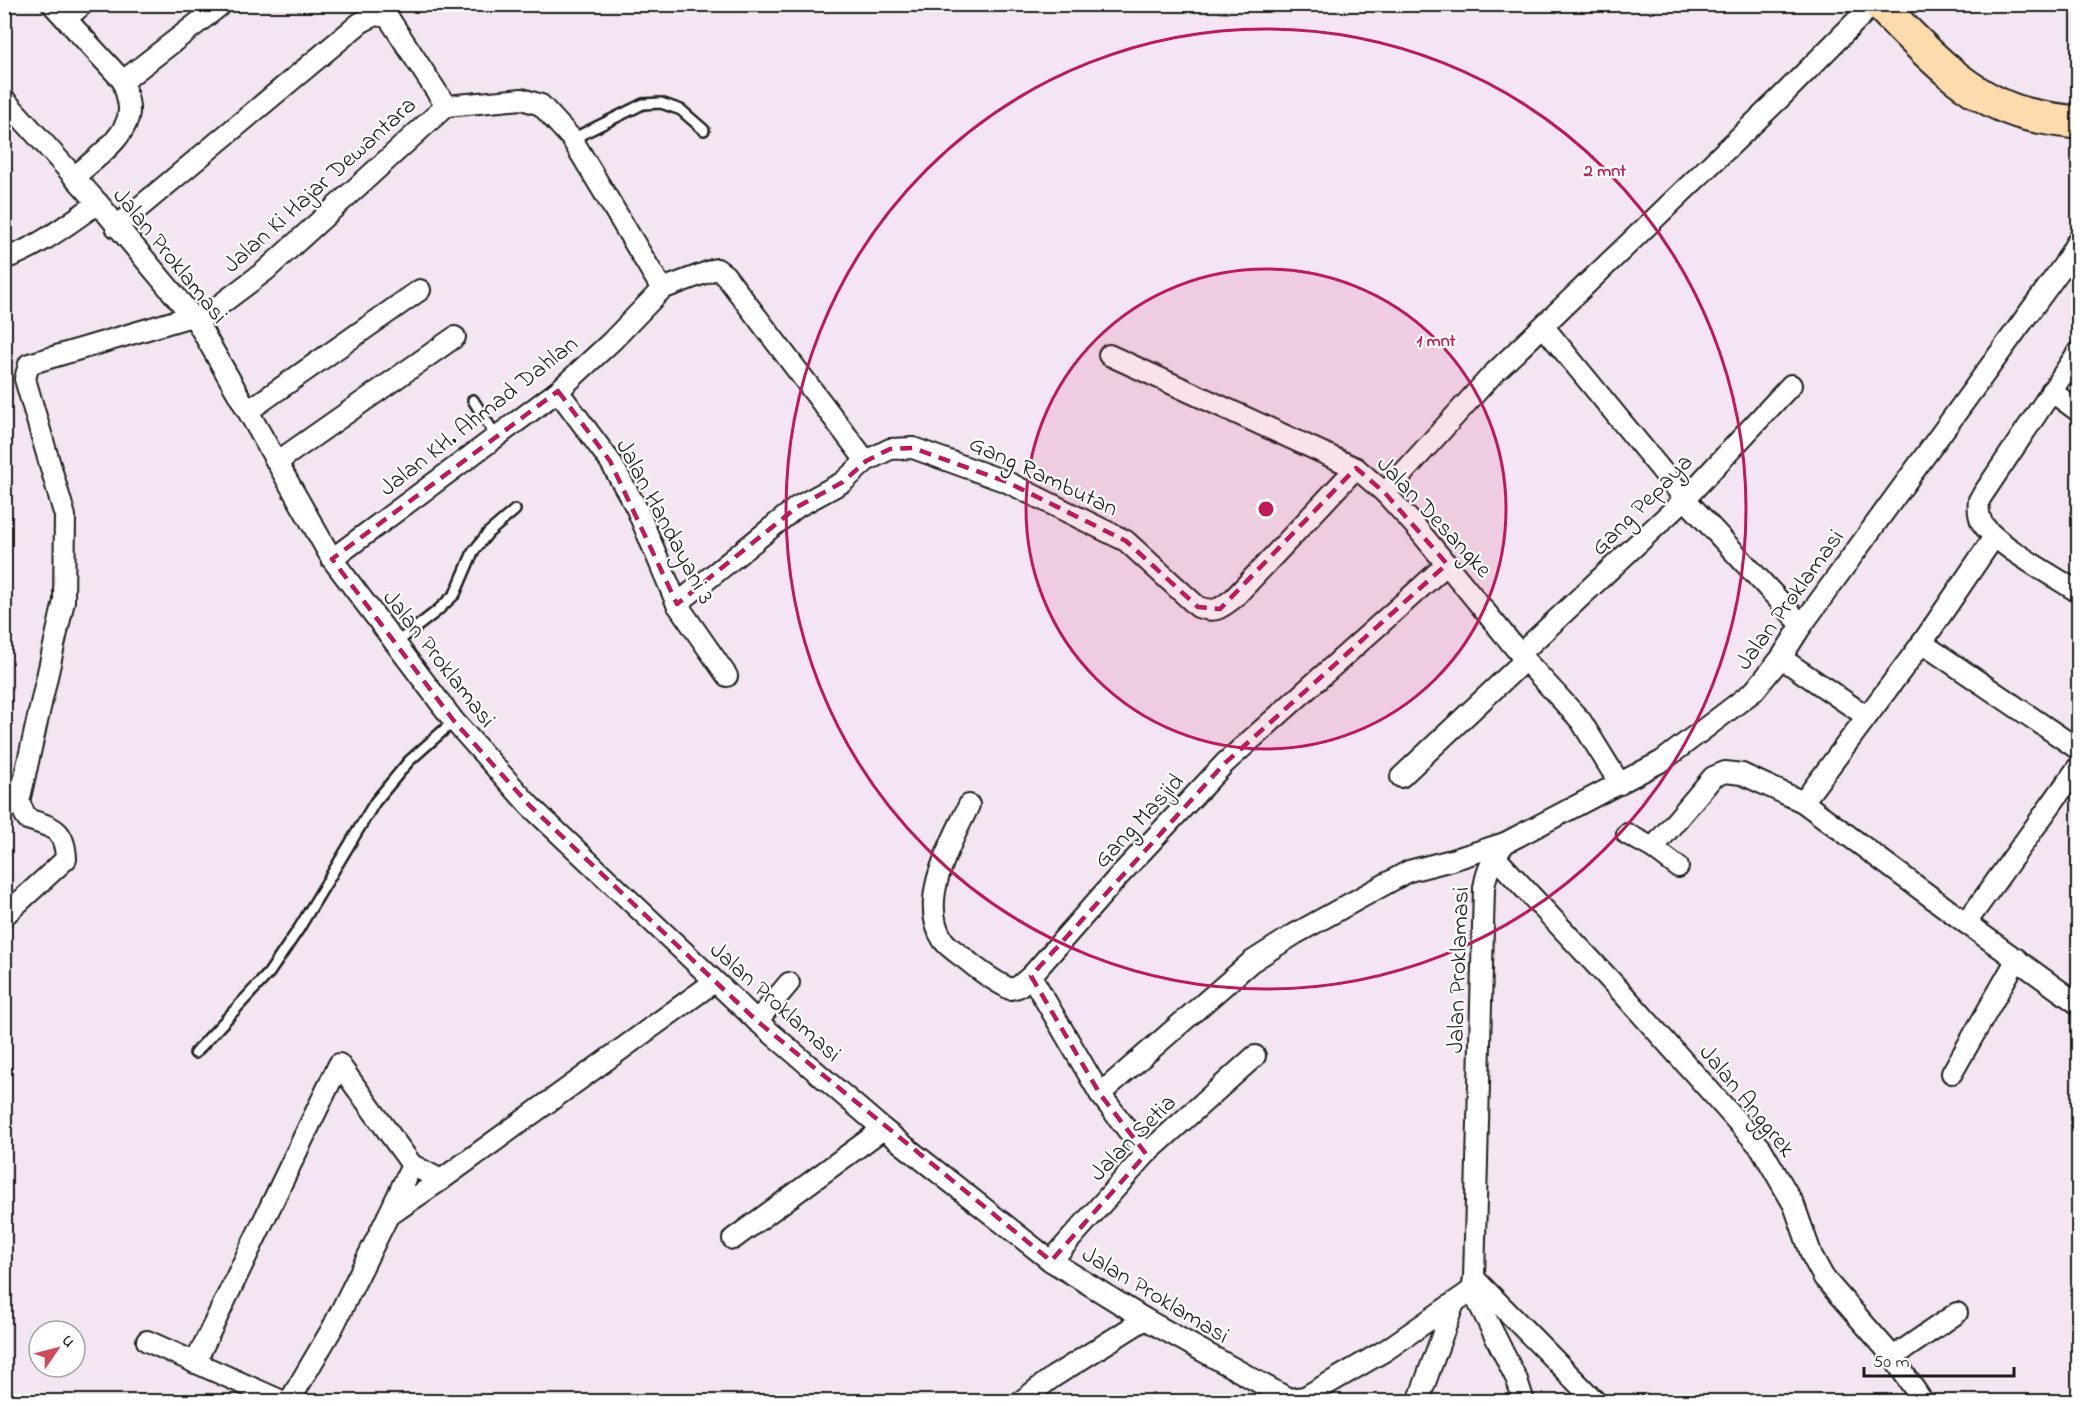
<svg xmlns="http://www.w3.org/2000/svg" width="2083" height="1406" viewBox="0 0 2083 1406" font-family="'Indie Flower',sans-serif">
	<rect width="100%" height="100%" fill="#f3e6f2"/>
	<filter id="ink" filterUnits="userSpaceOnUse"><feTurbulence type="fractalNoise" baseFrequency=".0167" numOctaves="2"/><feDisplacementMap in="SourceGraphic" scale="12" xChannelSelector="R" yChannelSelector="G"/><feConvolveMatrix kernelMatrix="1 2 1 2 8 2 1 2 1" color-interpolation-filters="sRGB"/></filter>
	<g filter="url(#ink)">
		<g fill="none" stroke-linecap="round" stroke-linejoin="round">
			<g stroke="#1c1c1c" stroke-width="14">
				<g id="service">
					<path d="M572,139L643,104L661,103L681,110L704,130"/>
					<path d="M473,400L496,436"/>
					<path d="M396,643L437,611L455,594L473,552L488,533L515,510"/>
					<path d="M195,1053L269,973L298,930L375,802L409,761L454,721"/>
				</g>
			</g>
			<g stroke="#1c1c1c" stroke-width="24">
				<g id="minor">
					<path d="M52,4L123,81"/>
					<path d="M66,19L83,4"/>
					<path d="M4,99L98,203L197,322L332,559L454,721L530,806L757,1021L883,1129L1051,1261L1145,1319L1289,1399L1305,1397L1386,1350L1472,1290L1474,1278L1484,888C1487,868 1493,859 1505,843L1662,761L1754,691L1781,658L1802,625L2063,266L2078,240"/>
					<path d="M74,177C92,161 130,136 129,109C129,100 125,90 123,81L222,4"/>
					<path d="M116,227L360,23L375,15L388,17L446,106L522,99L541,105L572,139L662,289L612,341L558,391L332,559"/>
					<path d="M4,259C39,247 68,224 98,203"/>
					<path d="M662,289L713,270L717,269L725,275L866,461"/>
					<path d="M197,322L265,271L446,106"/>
					<path d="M1544,327L1685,499L1802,625"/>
					<path d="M2078,352L1979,500C1978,508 1978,515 1982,523C1996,545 2054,576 2078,592"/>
					<path d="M1109,355L1356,468L1385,493L1416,527L1525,660L1581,721L1620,784"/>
					<path d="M558,391L610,461L636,507L677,604L727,676"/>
					<path d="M2051,391L2078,411"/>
					<path d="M248,411L420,290"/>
					<path d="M277,462L455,337"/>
					<path d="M1385,493L1491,376L1780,98L1873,4"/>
					<path d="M677,604L797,507L843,482L866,461L890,449L913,448L1007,482L1126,541L1198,607C1215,613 1220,609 1234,598L1356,468"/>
					<path d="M1922,643L2078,749"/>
					<path d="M1521,653L1685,499L1791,385"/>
					<path d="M1781,658L1866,716"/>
					<path d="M1401,777L1525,660"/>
					<path d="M1803,802L1922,643L1994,537"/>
					<path d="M969,805C952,842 917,900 943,940C948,947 957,953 964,958C978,970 994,981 1010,989L1018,987L1031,976"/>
					<path d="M1627,834L1653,848L1678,867"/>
					<path d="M1653,848L1713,777L1725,772L1742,774L1803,802L1966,923L2078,1004"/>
					<path d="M1495,857L1625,996L1761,1148L1794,1205L1812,1256L1824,1278L1893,1357L1923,1402"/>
					<path d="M4,916L66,859C65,829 53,827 27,819L19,802L64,601L65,516L25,379L29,364L192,316"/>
					<path d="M1966,923L2078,767"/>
					<path d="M757,1021L789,983"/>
					<path d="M1952,1073L2017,959"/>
					<path d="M1100,1094L1251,962L1295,934L1409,871L1452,860L1505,843"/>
					<path d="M1146,1154L1100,1094L1031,976L1118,877L1225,763L1447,564"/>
					<path d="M388,1216L412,1165L441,1180"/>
					<path d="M733,1239L883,1129"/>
					<path d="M1051,1261L1146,1154L1255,1056"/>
					<path d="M1474,1278L1596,1402"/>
					<path d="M1472,1290L1517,1380L1524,1402"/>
					<path d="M147,1341L284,1402"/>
					<path d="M1893,1357L1957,1313"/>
					<path d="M195,1363L339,1064L412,1165"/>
					<path d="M289,1402L333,1327L388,1216L441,1180L714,982"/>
					<path d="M1020,1402L1053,1377L1145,1319"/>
					<path d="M1418,1402L1454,1303"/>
				</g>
			</g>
			<g stroke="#1c1c1c" stroke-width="36">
				<path id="trunk" d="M1879,4C1922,47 1965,98 2026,114C2041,118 2057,120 2072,122L2078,121"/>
			</g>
			<use href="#service" stroke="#fff" stroke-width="9"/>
			<use href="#minor" stroke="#fff" stroke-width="20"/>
			<use href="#trunk" stroke="#fedbac" stroke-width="32"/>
		</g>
	</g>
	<path fill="none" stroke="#c2185b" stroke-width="4.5" stroke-dasharray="12 8" stroke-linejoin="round" d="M558,391L610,461L677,604L797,507L843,482L866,461L890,449L913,448L1007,482L1126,541L1198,607L1220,609L1356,468L1385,493L1447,564L1225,763L1031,976L1100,1094L1146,1154L1051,1261L757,1021L530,806L454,721L332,559Z"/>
	<circle cx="1266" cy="509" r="240" fill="#c2185b" fill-opacity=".12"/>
	<g fill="none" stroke="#c2185b" stroke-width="3">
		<circle cx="1266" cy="509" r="240"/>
		<circle cx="1266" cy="509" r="480"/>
	</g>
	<g text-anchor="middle" stroke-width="4.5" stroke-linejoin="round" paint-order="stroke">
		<g font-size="24" fill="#1c1c1c" stroke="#fff">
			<text transform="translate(319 184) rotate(-42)" y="8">Jalan Ki Hajar Dewantara</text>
			<text transform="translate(171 255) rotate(51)" y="8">Jalan Proklamasi</text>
			<text transform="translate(478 415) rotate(-38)" y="8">Jalan KH. Ahmad Dahlan</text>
			<text transform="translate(1044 475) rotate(25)" y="8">Gang Rambutan</text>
			<text transform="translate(1641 504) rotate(-45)" y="8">Gang Pepaya</text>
			<text transform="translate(1435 516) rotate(47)" y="8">Jalan Desangke</text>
			<text transform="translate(666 521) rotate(62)" y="8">Jalan Handayani 3</text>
			<text transform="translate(1789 599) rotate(-54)" y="8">Jalan Proklamasi</text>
			<text transform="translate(440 658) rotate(52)" y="8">Jalan Proklamasi</text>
			<text transform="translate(1138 820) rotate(-47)" y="8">Gang Masjid</text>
			<text transform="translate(1457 970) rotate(-88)" y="8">Jalan Proklamasi</text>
			<text transform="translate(776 1001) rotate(42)" y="8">Jalan Proklamasi</text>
			<text transform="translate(1748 1100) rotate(51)" y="8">Jalan Anggrek</text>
			<text transform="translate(1132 1137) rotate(-45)" y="8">Jalan Setia</text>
			<text transform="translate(1156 1294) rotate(31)" y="8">Jalan Proklamasi</text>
		</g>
	</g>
	<circle cx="1266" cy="509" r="9" fill="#c2185b" stroke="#fff" stroke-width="3"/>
	<g font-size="18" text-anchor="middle" font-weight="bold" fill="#c2185b" stroke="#fff" stroke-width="4.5" stroke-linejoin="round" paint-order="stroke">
		<text x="1605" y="176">2 mnt</text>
		<text x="1436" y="346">1 mnt</text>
	</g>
	<rect width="2083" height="1406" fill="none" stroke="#fff" stroke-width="24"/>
	<rect x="12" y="12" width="2059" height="1382" fill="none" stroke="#1c1c1c" stroke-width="2" filter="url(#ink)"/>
	<g transform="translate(57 1349) rotate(55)"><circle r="28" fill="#ffffff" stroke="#a4a4a4" stroke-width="1.5"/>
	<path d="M0-4.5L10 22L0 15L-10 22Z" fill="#d1495b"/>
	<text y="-9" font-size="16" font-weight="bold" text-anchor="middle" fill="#1c1c1c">U</text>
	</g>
	<path d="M1864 1367v9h150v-9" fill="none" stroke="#1c1c1c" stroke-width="3"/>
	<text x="1873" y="1367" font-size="18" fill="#1c1c1c" stroke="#ffffff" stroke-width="4.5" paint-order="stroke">50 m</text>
</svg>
